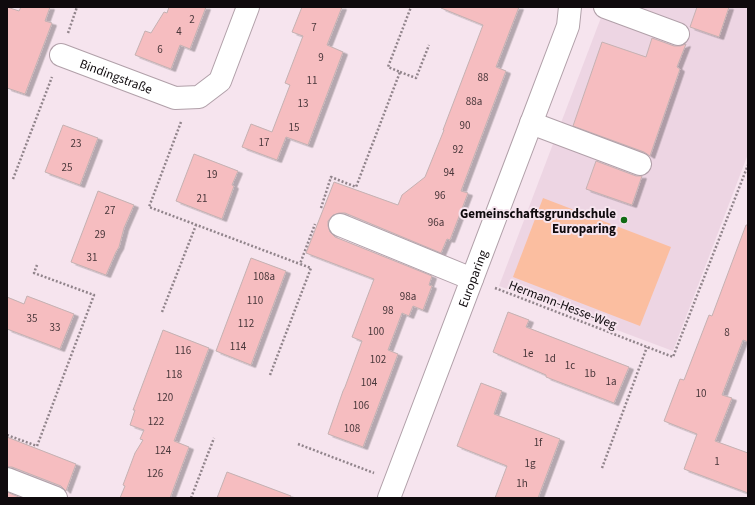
<svg xmlns="http://www.w3.org/2000/svg" width="755" height="505" viewBox="0 0 755 505" font-family="'Source Sans 3',sans-serif">
	<defs>
		<filter id="shadow"><feDropShadow dx="4.5" dy="2.5" stdDeviation="0" flood-color="#0004"/></filter>
	</defs>
	<rect width="100%" height="100%" fill="#f6e4ee"/>
	<path fill="#edd5e3" d="M605,7H748V154L673,351L499,286Z"/>
	<path fill="#fbbea0" d="M543,198L671,247L640,326L513,277Z"/>
	<g fill="#f6bdc0" stroke="#c5b1b2" filter="url(#shadow)">
		<path d="M7,7L19,11L21,7H50L45,21L52,23L25,94L7,88Z"/>
		<path d="M169,7H206L190,49L180,45L171,69L135,55L145,31L151,33L164,12L167,13Z"/>
		<path d="M302,7H342L327,45L343,52L308,145L286,137L277,160L242,147L251,124L272,132L290,85L285,83L303,36L292,32Z"/>
		<path d="M441,7H519L496,67L506,71L461,191L468,193L450,240L447,239L441,253L345,213H339L333,215L328,221V226L330,232L335,237L432,276L429,285L432,286L423,310L413,306L409,316L402,313L388,350L398,354L363,447L328,434L343,391L345,387L362,341L352,337L374,279L306,253L334,182L398,205L402,195L425,177L444,130H443L483,25L441,8Z"/>
		<path d="M697,7H729L719,37L690,27Z"/>
		<path d="M652,38L674,46H680L686,44L677,67L680,69L650,156L644,152L573,126L602,42L646,57Z"/>
		<path d="M63,125L98,138L80,185L45,172Z"/>
		<path d="M194,154L238,171L232,185L234,186L222,219L176,201Z"/>
		<path d="M596,161L636,176H642L632,205L586,189Z"/>
		<path d="M98,191L134,205L124,228L119,247L116,252L106,275L71,262Z"/>
		<path d="M746,225H748V342L743,340L722,395L732,398L715,441L748,453V493L684,469L697,434L664,421L680,379L684,380L709,315L712,316Z"/>
		<path d="M251,258L286,271L251,365L216,351Z"/>
		<path d="M27,296L74,314L60,349L7,329V297L24,304Z"/>
		<path d="M508,312L529,320L526,327L629,367L614,403L546,377V375L493,352Z"/>
		<path d="M163,330L209,348L174,441L189,447L170,498H120L125,486L123,485L135,453L143,440L140,439L144,430L130,425L135,410H133Z"/>
		<path d="M481,383L502,391L494,414L560,439L538,498H495L507,466L457,446Z"/>
		<path d="M7,437L76,464L66,491L61,486L12,467H7Z"/>
		<path d="M227,472L291,496L290,498H217Z"/>
		<path d="M7,492L21,498H7Z"/>
	</g>
	<g fill="none" stroke-linecap="round" stroke-linejoin="round">
		<g stroke="#b1a0a9" stroke-width="24">
			<g id="minor">
				<path d="M605,7L678,34"/>
				<path id="s1" d="M61,55L175,98L199,97L220,81L248,7"/>
				<path d="M531,123L640,164"/>
				<path d="M340,225L472,279"/>
				<path d="M7,479L56,498"/>
				<path id="s2" d="M389,498L568,26L570,7"/>
			</g>
		</g>
		<g stroke="#91848b" stroke-width="2.5" stroke-dasharray="2 2" stroke-linecap="butt">
			<path d="M68,33L77,7"/>
			<path d="M400,72L416,78L429,45"/>
			<path d="M181,122L149,207L300,264"/>
			<path d="M13,179L52,77"/>
			<path d="M321,208L331,177L356,187L400,72L388,67L411,7"/>
			<path d="M495,288L673,357L748,165"/>
			<path d="M162,312L196,225"/>
			<path d="M270,375L311,268L300,264L315,224"/>
			<path d="M7,435L37,446L94,295L34,273L37,265"/>
			<path d="M298,444L374,473"/>
			<path d="M602,468L647,347"/>
			<path d="M191,498L214,438"/>
		</g>
		<use href="#minor" stroke="#fff" stroke-width="22"/>
	</g>
	<circle fill="#116a13" stroke="#f6e4ee" stroke-width="1.5" cx="624" cy="220" r="4"/>
	<g text-anchor="middle" stroke-width="4" stroke-linejoin="round" paint-order="stroke">
		<g font-size="11" fill="#49373a">
			<text x="192" y="23">2</text>
			<text x="314" y="31">7</text>
			<text x="179" y="35">4</text>
			<text x="160" y="53">6</text>
			<text x="321" y="61">9</text>
			<text x="483" y="81">88</text>
			<text x="312" y="84">11</text>
			<text x="474" y="105">88a</text>
			<text x="303" y="107">13</text>
			<text x="465" y="129">90</text>
			<text x="294" y="131">15</text>
			<text x="264" y="146">17</text>
			<text x="76" y="147">23</text>
			<text x="458" y="153">92</text>
			<text x="67" y="171">25</text>
			<text x="449" y="176">94</text>
			<text x="212" y="178">19</text>
			<text x="440" y="199">96</text>
			<text x="202" y="202">21</text>
			<text x="110" y="214">27</text>
			<text x="436" y="226">96a</text>
			<text x="100" y="238">29</text>
			<text x="92" y="261">31</text>
			<text x="264" y="280">108a</text>
			<text x="408" y="300">98a</text>
			<text x="255" y="304">110</text>
			<text x="388" y="314">98</text>
			<text x="32" y="322">35</text>
			<text x="246" y="327">112</text>
			<text x="55" y="331">33</text>
			<text x="376" y="335">100</text>
			<text x="727" y="336">8</text>
			<text x="238" y="350">114</text>
			<text x="183" y="354">116</text>
			<text x="528" y="357">1e</text>
			<text x="550" y="362">1d</text>
			<text x="378" y="363">102</text>
			<text x="570" y="369">1c</text>
			<text x="590" y="377">1b</text>
			<text x="174" y="378">118</text>
			<text x="611" y="385">1a</text>
			<text x="369" y="386">104</text>
			<text x="701" y="397">10</text>
			<text x="165" y="401">120</text>
			<text x="361" y="409">106</text>
			<text x="156" y="425">122</text>
			<text x="352" y="432">108</text>
			<text x="538" y="446">1f</text>
			<text x="163" y="454">124</text>
			<text x="717" y="465">1</text>
			<text x="530" y="467">1g</text>
			<text x="155" y="477">126</text>
			<text x="522" y="487">1h</text>
		</g>
		<g font-size="13" fill="#0f0a0d" stroke="#f6e4ee">
			<text dy="5" stroke="none"><textPath href="#s1" startOffset="59">Bindingstraße</textPath></text>
			<text dy="5" stroke="none"><textPath href="#s2" startOffset="235">Europaring</textPath></text>
			<text transform="translate(563 304) rotate(21)" y="5">Hermann-Hesse-Weg</text>
		</g>
		<g font-size="13" font-weight="bold" fill="#0f0a0d" stroke="#f6e4ee" text-anchor="end">
			<text x="616" y="218">Gemeinschaftsgrundschule<tspan x="616" dy="15">Europaring</tspan></text>
		</g>
	</g>
	<rect width="755" height="505" fill="none" stroke="#0f0a0d" stroke-width="16"/>
</svg>
